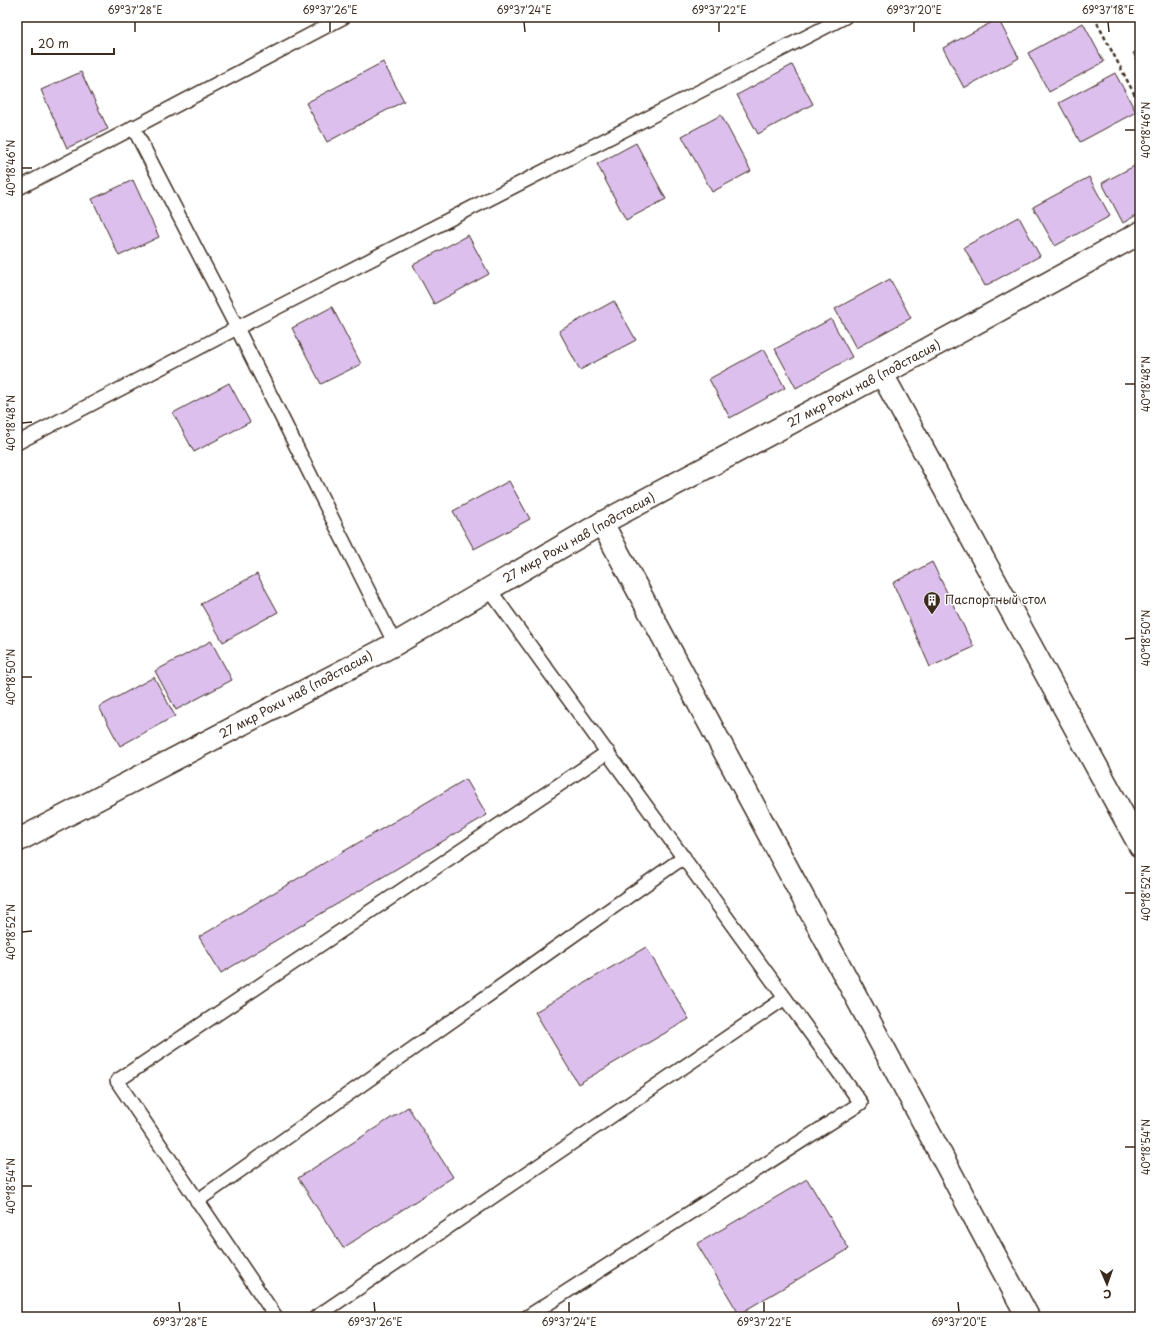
<svg xmlns="http://www.w3.org/2000/svg" width="1157" height="1334" viewBox="0 0 1157 1334" font-family="'Playpen Sans',sans-serif">
	<rect width="100%" height="100%" fill="#fff"/>
	<filter id="ink" filterUnits="userSpaceOnUse"><feTurbulence type="fractalNoise" baseFrequency=".025" numOctaves="2"/><feDisplacementMap in="SourceGraphic" scale="8" xChannelSelector="R" yChannelSelector="G"/><feConvolveMatrix kernelMatrix="1 2 1 2 8 2 1 2 1" color-interpolation-filters="sRGB"/></filter>
	<g filter="url(#ink)">
		<g fill="#dcbfed" stroke="#3b2a1e">
			<path d="M998,19L1019,58L964,88L943,48Z"/>
			<path d="M1083,23L1104,62L1049,92L1028,53Z"/>
			<path d="M1140,50V66L1133,53Z"/>
			<path d="M383,62L404,101L327,142L306,103Z"/>
			<path d="M792,65L813,104L758,134L737,95Z"/>
			<path d="M81,72L108,129L67,148L41,90Z"/>
			<path d="M1115,73L1136,112L1080,142L1059,103Z"/>
			<path d="M721,115L751,171L712,192L682,136Z"/>
			<path d="M636,143L666,199L626,220L597,164Z"/>
			<path d="M1140,163V213L1123,223L1102,183Z"/>
			<path d="M1089,177L1110,216L1055,246L1033,207Z"/>
			<path d="M133,180L159,237L119,256L92,199Z"/>
			<path d="M1019,217L1040,256L985,286L964,247Z"/>
			<path d="M468,235L489,274L434,304L413,265Z"/>
			<path d="M890,279L911,318L856,348L835,309Z"/>
			<path d="M614,301L636,340L580,370L559,331Z"/>
			<path d="M332,307L361,364L321,384L292,328Z"/>
			<path d="M831,319L852,357L796,388L775,349Z"/>
			<path d="M764,349L785,388L730,418L709,379Z"/>
			<path d="M229,383L250,422L194,452L173,413Z"/>
			<path d="M509,481L530,519L474,549L453,511Z"/>
			<path d="M932,562L974,647L930,667L893,583Z"/>
			<path d="M257,574L278,612L223,642L201,604Z"/>
			<path d="M211,641L232,680L176,710L155,671Z"/>
			<path d="M154,677L175,716L120,746L99,707Z"/>
			<path d="M466,779L487,815L221,973L199,937Z"/>
			<path d="M646,947L689,1019L578,1084L535,1012Z"/>
			<path d="M408,1107L453,1177L343,1248L298,1178Z"/>
			<path d="M807,1179L849,1249L739,1314L697,1244Z"/>
		</g>
		<g fill="none" stroke-linecap="round" stroke-linejoin="round">
			<g stroke="#3b2a1e" stroke-width="16">
				<g id="service">
					<path d="M133,127L237,328L395,644"/>
					<path d="M17,189L344,17"/>
					<path d="M17,443L237,328L845,17"/>
					<path d="M489,589L861,1103L527,1317"/>
					<path d="M197,1201L684,857"/>
					<path d="M276,1317L117,1081L608,752"/>
					<path d="M316,1317L785,998"/>
				</g>
			</g>
			<g stroke="#3b2a1e" stroke-width="25">
				<g id="minor">
					<path d="M882,374L1140,846"/>
					<path d="M602,523L1028,1317"/>
					<path d="M17,841L395,644L602,523L882,374L1140,233"/>
				</g>
			</g>
			<path stroke="#3b2a1e" stroke-width="2.5" stroke-dasharray="4 3" stroke-linecap="butt" d="M1094,17L1140,105"/>
			<use href="#service" stroke="#fff" stroke-width="13"/>
			<use href="#minor" stroke="#fff" stroke-width="22"/>
		</g>
	</g>
	<path fill="none" stroke="#3b2a1e" stroke-width="1.5" d="M135,22V32M330,22V32M524,22L525,32M719,22V32M914,22V32M1108,22L1109,32M1125,130H1135M22,168H32M1125,384H1135M22,423L32,422M1125,639L1135,638M22,677H32M1125,893H1135M22,932L32,931M1125,1147H1135M22,1186H32M179,1302L180,1312M374,1302L375,1312M569,1302V1312M764,1302V1312M958,1302L959,1312"/>
	<defs>
		<g id="building-pin" transform="scale(0.9)"><path d="M0 17L-7.5 6A9.5 9.5 0 1 1 7.5 6Z" fill="#3b2a1e" stroke="#fff"/><path d="M-4-6H4V6H1V3H-1V6H-4ZM-2.5-4.3h1.7v1.8h-1.7ZM.8-4.3h1.7v1.8H.8ZM-2.5-1h1.7V.8h-1.7ZM.8-1h1.7V.8H.8Z" fill="#fff"/></g>
	</defs>
	<g fill-rule="evenodd">
		<use href="#building-pin" x="932" y="600"/>
	</g>
	<g text-anchor="middle" stroke-width="3" stroke-linejoin="round" paint-order="stroke">
		<g font-size="12" fill="#3b2a1e" stroke="#fff">
			<text transform="translate(864 384) rotate(-28)" y="4">27 мкр Рохи нав (подстасия)</text>
			<text transform="translate(579 538) rotate(-29)" y="4">27 мкр Рохи нав (подстасия)</text>
			<text transform="translate(296 695) rotate(-28)" y="4">27 мкр Рохи нав (подстасия)</text>
		</g>
		<g font-size="12" fill="#3b2a1e" stroke="#fff" text-anchor="start">
			<text x="945" y="604">Паспортный стол</text>
		</g>
	</g>
	<rect width="1157" height="1334" fill="none" stroke="#fff" stroke-width="44"/>
	<g transform="translate(1107 1284) rotate(178)" stroke="#ffffff" stroke-width="3" paint-order="stroke">
	<path d="M0-3L7 15L0 10L-7 15Z" fill="#3b2a1e"/>
	<text y="-6" font-size="11" font-weight="bold" text-anchor="middle" fill="#3b2a1e">С</text>
	</g>
	<path d="M32 48v6h82v-6" fill="none" stroke="#3b2a1e" stroke-width="2"/>
	<text x="38" y="48" font-size="12" fill="#3b2a1e" stroke="#ffffff" stroke-width="3" paint-order="stroke">20 m</text>
	<rect x="22" y="22" width="1113" height="1290" fill="none" stroke="#3b2a1e" stroke-width="1.5"/>
	<g font-size="10" text-anchor="middle" fill="#3b2a1e">
		<text x="135" y="14">69°37'28"E</text>
		<text x="330" y="14">69°37'26"E</text>
		<text x="524" y="14">69°37'24"E</text>
		<text x="719" y="14">69°37'22"E</text>
		<text x="914" y="14">69°37'20"E</text>
		<text x="1108" y="14">69°37'18"E</text>
		<text transform="translate(1146 130) rotate(-90)" y="4">40°18'46"N</text>
		<text transform="translate(11 168) rotate(-90)" y="4">40°18'46"N</text>
		<text transform="translate(1146 384) rotate(-90)" y="4">40°18'48"N</text>
		<text transform="translate(11 423) rotate(-90)" y="4">40°18'48"N</text>
		<text transform="translate(1146 638) rotate(-90)" y="4">40°18'50"N</text>
		<text transform="translate(11 677) rotate(-90)" y="4">40°18'50"N</text>
		<text transform="translate(1146 893) rotate(-90)" y="4">40°18'52"N</text>
		<text transform="translate(11 932) rotate(-90)" y="4">40°18'52"N</text>
		<text transform="translate(1146 1147) rotate(-90)" y="4">40°18'54"N</text>
		<text transform="translate(11 1186) rotate(-90)" y="4">40°18'54"N</text>
		<text x="180" y="1326">69°37'28"E</text>
		<text x="375" y="1326">69°37'26"E</text>
		<text x="569" y="1326">69°37'24"E</text>
		<text x="764" y="1326">69°37'22"E</text>
		<text x="959" y="1326">69°37'20"E</text>
	</g>
</svg>
